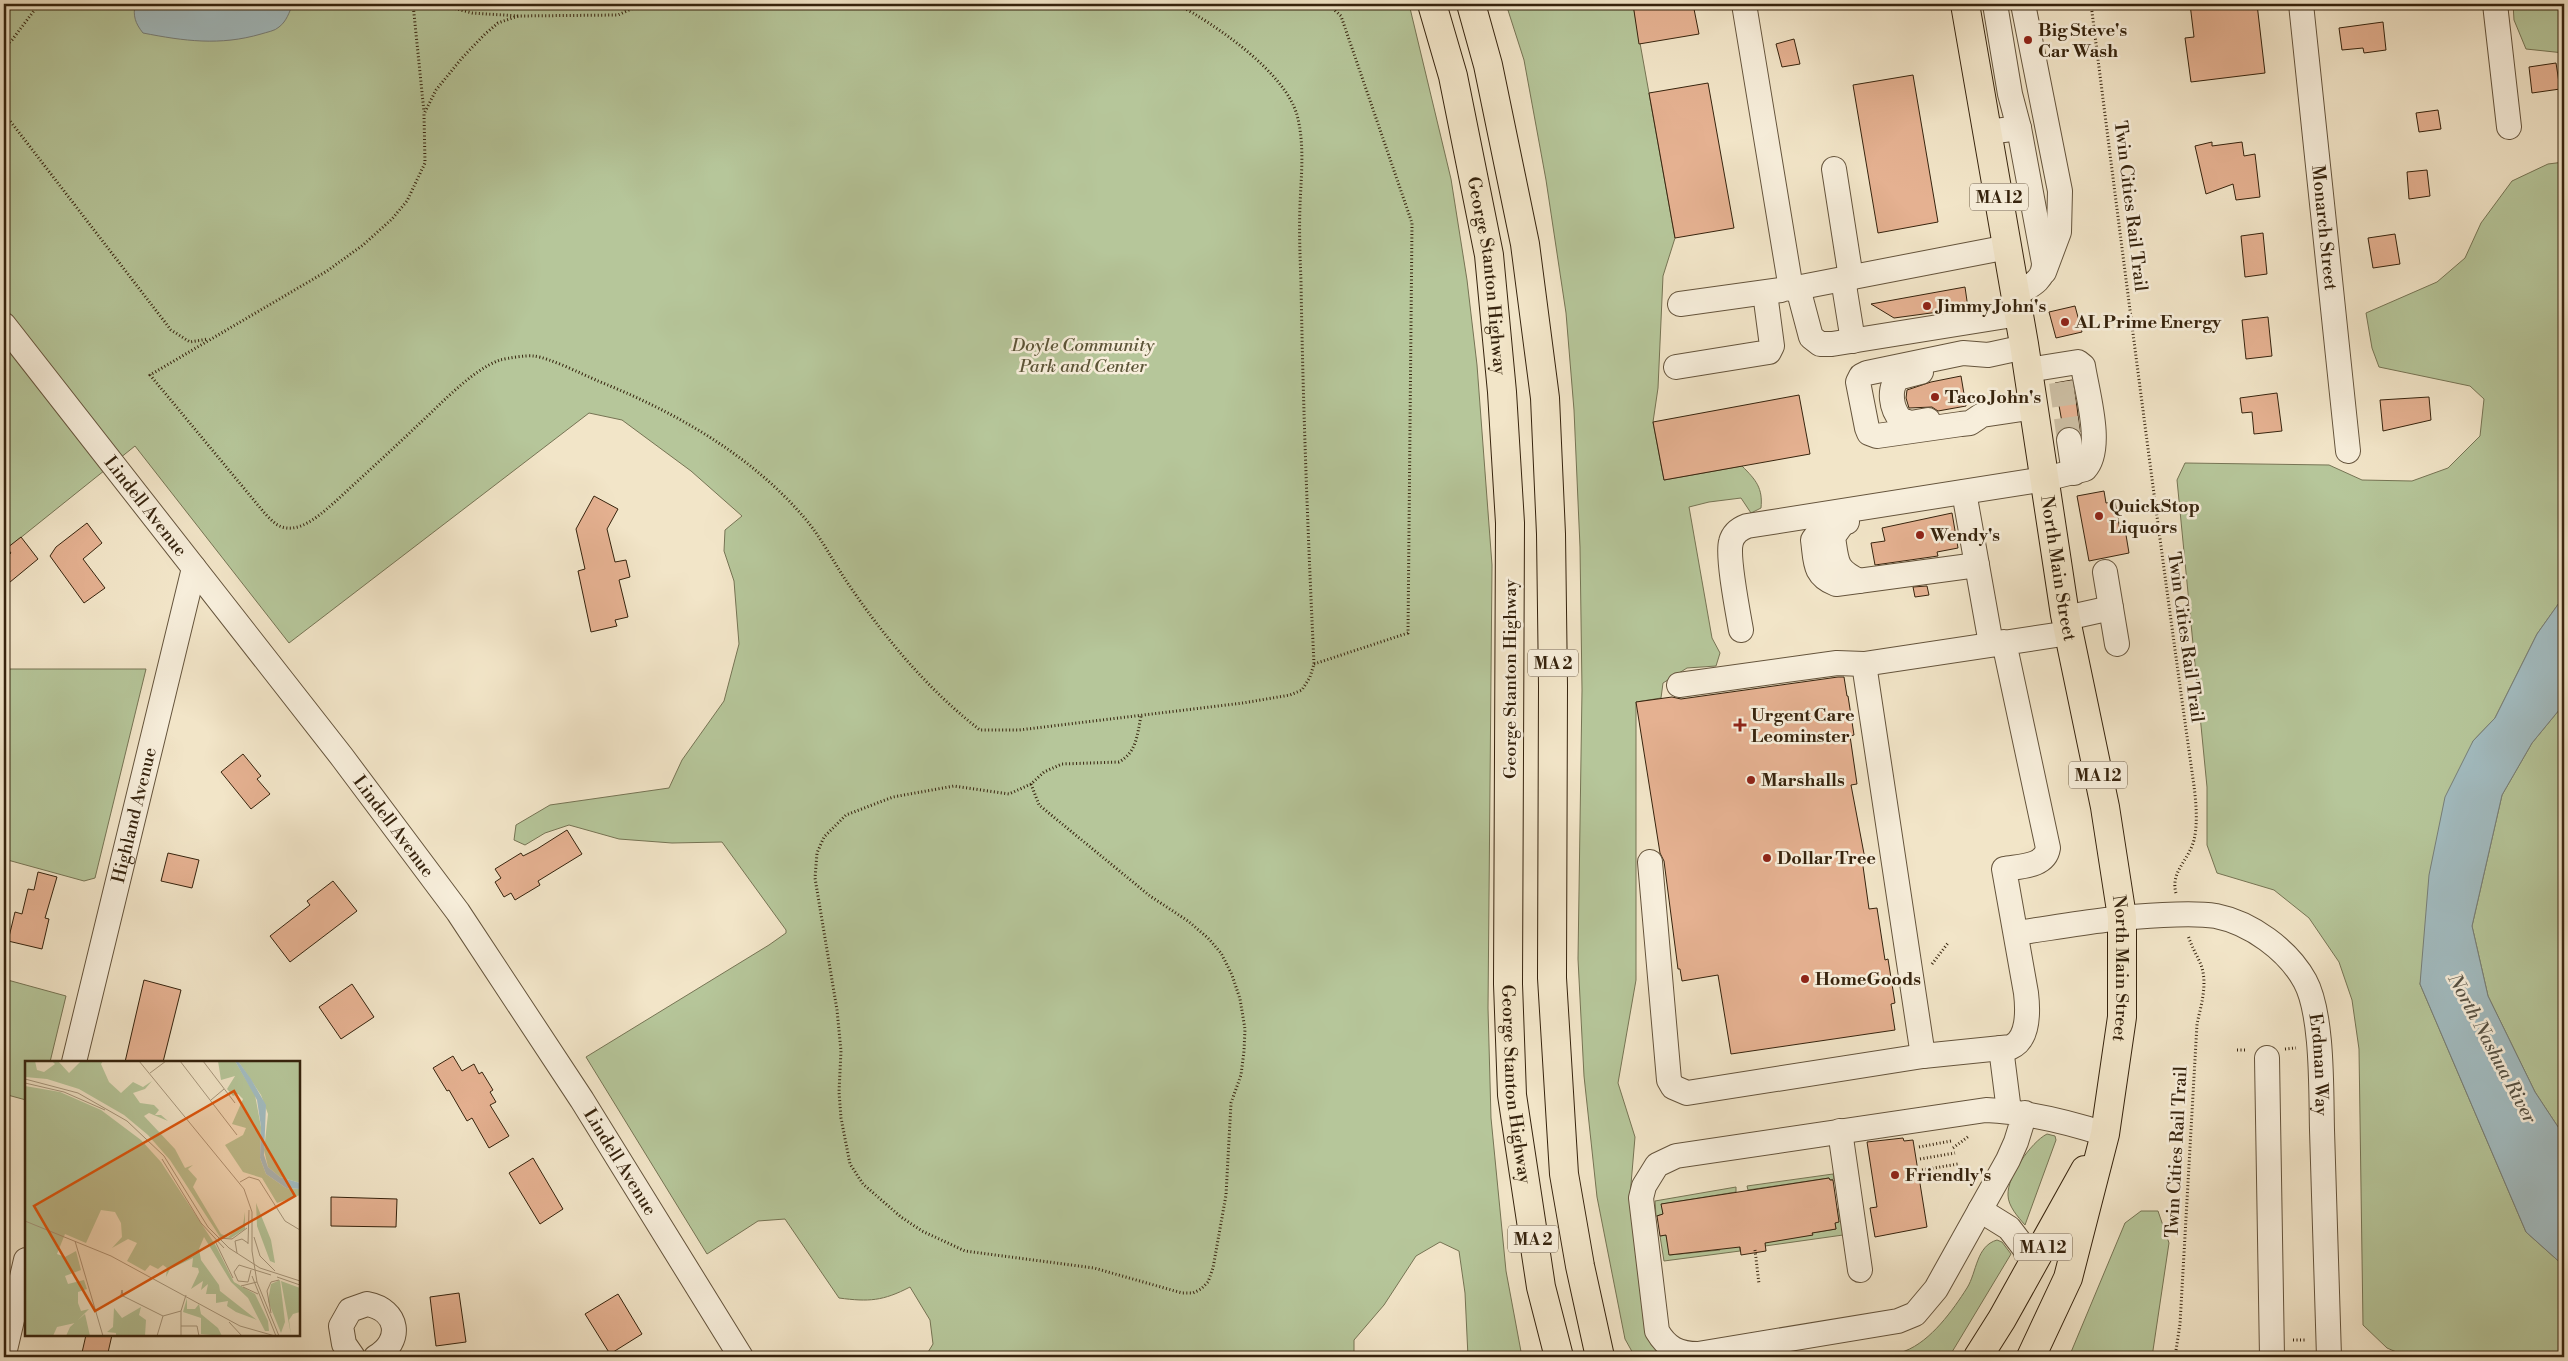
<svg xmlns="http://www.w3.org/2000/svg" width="2568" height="1361" viewBox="0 0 2568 1361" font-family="'Libre Bodoni',serif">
	<rect width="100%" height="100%" fill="#f2e5c8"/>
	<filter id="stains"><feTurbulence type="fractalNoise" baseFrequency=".004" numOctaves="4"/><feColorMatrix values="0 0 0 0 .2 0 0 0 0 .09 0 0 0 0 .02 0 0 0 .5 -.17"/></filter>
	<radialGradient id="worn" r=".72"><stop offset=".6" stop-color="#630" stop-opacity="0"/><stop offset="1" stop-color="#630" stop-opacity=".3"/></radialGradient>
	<g fill="#b6c69a" stroke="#767454">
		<path d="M4,4H1409L1451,179L1467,280L1477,365L1492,565L1488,1008L1491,1118L1506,1271L1522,1357H1468L1465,1293L1459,1251L1440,1242L1416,1256L1384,1305L1354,1340V1357H925L933,1344L930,1320L910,1287C883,1301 869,1302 839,1298L785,1219L758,1221L707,1254L586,1057L769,945L786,933V930L722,842L672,843L619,839L569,825L545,833L525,845L514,840L516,825L550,805L669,788L682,760L724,701L739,644L734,581L724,551L725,530L742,516L691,471L622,420L589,413L289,643L135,446L4,551Z"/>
		<path d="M1506,4H1633L1675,238L1663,276L1658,388L1653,422L1664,480L1742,466C1756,480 1763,488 1761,508L1751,513L1741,498L1709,502L1689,507L1712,638L1720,653L1716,666L1687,668L1663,683L1661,698L1636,702V980L1618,1083L1635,1137L1630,1196L1635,1248L1646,1312L1666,1357H1635L1625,1339L1597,1197L1584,1076L1578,959L1582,690L1580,547L1574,410L1566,313L1546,180L1524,60Z"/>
		<path d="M2513,4H2564V53L2526,49L2514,20Z"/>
		<path d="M2564,162V596L2537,634L2495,718L2473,741L2420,984L2526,1232L2564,1266V1357L2401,1354L2387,1348L2363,1325L2359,1049L2352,1000L2339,962L2309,918L2274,890L2217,873L2207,845V787L2177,480L2185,463L2329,465L2362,480L2412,481L2448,468L2480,436L2484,399L2470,386L2379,367L2372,348L2366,313L2437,282L2465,258L2481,223L2512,181L2548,164Z"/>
		<path d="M4,669H146L95,878L84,881L4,859Z"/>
		<path d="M2564,704V1136L2535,1092L2488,996L2472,926L2502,795L2532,743Z"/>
		<path d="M4,979L66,996L50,1062H26V1100L4,1094Z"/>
		<path d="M2047,1134L2055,1136L2056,1140L2025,1225C2018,1217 2008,1206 2008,1195C2007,1177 2031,1142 2047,1134Z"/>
		<path d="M1833,1174L1834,1179L1830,1180L1829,1178L1748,1190L1747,1186Z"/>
		<path d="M1736,1187V1192L1662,1204L1663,1214L1656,1216L1655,1201Z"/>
		<path d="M1839,1209L1843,1235L1765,1246V1240L1812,1235V1233L1836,1229L1833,1210Z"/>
		<path d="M2141,1211H2158L2169,1243L2152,1357H2069L2125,1223Z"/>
		<path d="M1666,1235L1670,1255L1720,1250V1248L1739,1244L1740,1251L1664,1261L1660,1236Z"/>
		<path d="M1997,1240L2002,1242L2011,1254L1949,1357H1870C1881,1355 1894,1355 1905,1351C1931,1341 1953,1310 1967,1288C1977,1272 1976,1246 1997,1240Z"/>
	</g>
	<g fill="#a2bcc1" stroke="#777f79">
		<path d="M135,4H293C289,12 287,21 279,27C275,31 267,32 261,34C220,46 184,41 143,33C135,23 133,16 135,4Z"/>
		<path d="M2564,596V704L2532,743L2502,795L2472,926L2488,996L2535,1092L2564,1136V1266L2526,1232L2420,984L2429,875L2445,797L2473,741L2495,718L2537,634Z"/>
	</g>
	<g fill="#e5b191" stroke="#36230d">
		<path d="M1633,4H1693L1699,34L1639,44Z"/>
		<path d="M2190,4H2257L2265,73L2191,82L2185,38L2194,37Z"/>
		<path d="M2383,22L2386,50L2364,53L2363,48L2342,50L2339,28Z"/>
		<path d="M1794,39L1800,64L1782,67L1776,44Z"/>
		<path d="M2556,63L2560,89L2532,93L2529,67Z"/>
		<path d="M1913,75L1938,222L1878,233L1853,85Z"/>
		<path d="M1708,83L1734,228L1675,238L1649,93Z"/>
		<path d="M2438,110L2441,129L2419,132L2416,113Z"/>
		<path d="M2212,142V146L2242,142L2244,156L2255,154L2260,197L2236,200L2233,184L2206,194L2195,146Z"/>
		<path d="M2427,170L2430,196L2409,199L2407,172Z"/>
		<path d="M2263,233L2267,274L2245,277L2241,236Z"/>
		<path d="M2395,234L2400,264L2373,268L2368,238Z"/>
		<path d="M1965,287L1968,308L1894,318L1871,304Z"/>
		<path d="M2075,306L2082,332L2056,338L2049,312Z"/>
		<path d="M2268,317L2272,356L2246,359L2242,320Z"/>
		<path d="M1961,376L1966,406L1938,411L1932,407L1909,408L1906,398L1907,390L1931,382Z"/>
		<path d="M2072,380L2077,407L2080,432L2074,427L2063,428L2055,383Z"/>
		<path d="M2277,393L2282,431L2254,434L2252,412L2242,413L2240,398Z"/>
		<path d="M1799,395L1810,454L1664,480L1653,422Z"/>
		<path d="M2429,397L2431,420L2383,431L2380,400Z"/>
		<path d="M2104,491L2106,503L2115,502L2120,530L2125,529L2129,553L2089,561L2077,496Z"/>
		<path d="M594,496L618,509L607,529L615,562L626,560L630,577L619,580L628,617L615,620L617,626L591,632L578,571L585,569L576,529Z"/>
		<path d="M1952,513L1958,548L1937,552L1938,556L1875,565L1871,543L1885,541L1882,528Z"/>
		<path d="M87,523L102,543L83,559L105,588L84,603L50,556L56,547Z"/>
		<path d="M21,537L38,559L4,587V559L11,553L7,548Z"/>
		<path d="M1927,586L1929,595L1915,597L1913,587Z"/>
		<path d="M1838,677H1844L1847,696H1848L1854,735L1850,736L1857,784L1851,785L1865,859H1862L1869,909L1877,908L1885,960L1888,959L1895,1003L1891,1004L1895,1030L1731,1054L1718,975L1682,981L1680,969H1678L1664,861L1660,853L1636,702L1672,697L1681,699Z"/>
		<path d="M243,754L261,776L257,779L270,794L251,809L221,772Z"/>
		<path d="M567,830L582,854L538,881L540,885L515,900L511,893L504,897L495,882L501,878L495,869L521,853L523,856L537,849Z"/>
		<path d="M168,853L199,860L192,888L161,881Z"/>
		<path d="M38,872L57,877L45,918L49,919L42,949L8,941L15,912L22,914L28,889L34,890Z"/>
		<path d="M333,881L357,911L290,962L270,936L310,905L307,901Z"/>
		<path d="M144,980L181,990L163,1062H125Z"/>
		<path d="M352,984L374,1017L341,1039L319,1007Z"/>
		<path d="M453,1056L462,1071L474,1064L479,1074L482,1072L493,1090L490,1092L496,1102L490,1105L509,1136L489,1148L472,1118L467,1121L449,1090L447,1091L433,1068Z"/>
		<path d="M1903,1138L1904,1141L1913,1140L1927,1227L1875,1237L1870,1208L1877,1207L1867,1142Z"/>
		<path d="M533,1158L563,1209L540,1224L509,1173Z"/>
		<path d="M1829,1178L1830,1180H1833L1839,1222L1835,1223L1836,1229L1812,1233L1813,1235L1765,1243L1766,1251L1741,1255L1740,1247L1669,1255L1666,1235L1660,1236L1657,1216L1663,1214L1661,1204Z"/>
		<path d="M331,1197L397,1199L396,1227L331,1226Z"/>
		<path d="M459,1293L466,1342L436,1346L430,1297Z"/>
		<path d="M618,1294L642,1334L610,1354L585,1314Z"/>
		<path d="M86,1335H112L107,1357H81Z"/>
	</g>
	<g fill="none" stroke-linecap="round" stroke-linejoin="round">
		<path stroke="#ccbea3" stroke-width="24" stroke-dasharray="24 12" stroke-linecap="butt" d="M2061,382L2069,440"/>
		<g stroke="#65543c" stroke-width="26">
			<g id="minor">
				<path d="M1744,4L1791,289L2008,247"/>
				<path d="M1995,4L2010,94L2019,128"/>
				<path d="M2023,4L2060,191L2059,232L2044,272"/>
				<path id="s1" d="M2301,4L2348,451"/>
				<path d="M2495,4L2509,127"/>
				<path d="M1988,132L2019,128L2044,263C2044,281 2030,286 2016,294"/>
				<path d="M1834,169L1851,278"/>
				<path d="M1843,279L1853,341"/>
				<path d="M1798,288L1811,337L1820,344H1832L2019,314"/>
				<path d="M1680,304L1781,290"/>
				<path id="s2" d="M4,325L342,757L458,912L582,1100L741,1357"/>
				<path d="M2025,347L1988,355L1963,353L1867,373L1861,376L1858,382L1867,428L1869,433L1877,436L1961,424L1970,423L1982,415L2034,407"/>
				<path d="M1676,367L1769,352L1772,346L1765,293"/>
				<path d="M1921,372L1898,378C1888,389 1891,409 1901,420L1911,423L1928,420"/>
				<path d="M2069,440L2074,473"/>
				<path d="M1964,492L1991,644"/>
				<path d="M1847,522L1821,529L1813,540C1816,561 1813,575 1836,584L1977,565"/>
				<path d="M1843,523L1833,537C1837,563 1835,569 1859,581"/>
				<path d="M2105,572L2117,644"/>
				<path d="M2066,618L2111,608"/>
				<path d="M1741,630C1738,613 1727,556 1731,542C1733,534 1739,529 1747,526L2045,479L2085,469C2104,449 2087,392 2083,366L2078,362L2028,370"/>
				<path d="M2004,642L2048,848C2045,867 2020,866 2004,869L2026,993C2028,1010 2029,1039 2011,1047L1923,1056L1864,664L2069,633"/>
				<path d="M1679,685L1837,663L1864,664"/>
				<path d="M1650,862L1669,1080L1673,1087L1687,1093L1923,1056"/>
				<path id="s3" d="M2016,933C2065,926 2113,917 2163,915C2180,914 2198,913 2216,916C2251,923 2288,950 2305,981C2323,1014 2321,1091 2322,1130C2325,1206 2327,1282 2329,1357"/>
				<path d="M2001,1048L2009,1111"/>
				<path d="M2267,1058L2272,1357"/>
				<path id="s4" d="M74,1062L194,568"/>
				<path d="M2025,1113L2016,1142L2008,1160L1936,1289L1915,1314L1898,1321L1698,1354C1678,1354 1667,1348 1657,1331L1641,1198L1644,1186L1657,1165L1676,1156L1986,1110C2028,1112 2065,1121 2105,1134"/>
				<path d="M1840,1131L1860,1270"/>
				<path d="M1980,1210L2009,1228L2035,1262"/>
				<path d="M4,1354L26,1260"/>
				<path d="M353,1357L344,1344L341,1326L350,1310L367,1304C399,1310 403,1341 376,1357"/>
			</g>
		</g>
		<g stroke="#36230d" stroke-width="30">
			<g id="highway">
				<path id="s5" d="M1432,4L1453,76L1489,255L1502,392L1510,523L1508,984L1512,1095L1541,1287L1559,1357"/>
				<path d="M1471,4L1488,65L1525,244L1545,398L1551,534L1553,686L1552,978L1564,1174L1580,1266L1600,1357"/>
				<path id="s6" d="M1965,4L2024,344L2065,615L2105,807L2122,917V1017L2105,1134L2068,1278L2031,1357"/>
				<path d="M1978,1357L2002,1319L2085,1170"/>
			</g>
		</g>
		<g stroke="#36230d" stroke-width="3" stroke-dasharray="1 2.5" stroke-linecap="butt">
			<path d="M413,4L424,112"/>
			<path d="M438,4L472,13L518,16L618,15L642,4"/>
			<path d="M2091,4C2124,265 2157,525 2194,786C2196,802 2198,823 2194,840C2189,860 2170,872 2176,893"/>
			<path d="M518,16L498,23L485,34L462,58L436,90L424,114L425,163L407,201L392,219L363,245L327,271L150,375L262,510C266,515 271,520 276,524C297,538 322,513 336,501C364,475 393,449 420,423C442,403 472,370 500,360C509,358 525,355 534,356C550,358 582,374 598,381C673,411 748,453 802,515C820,535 832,560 847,582C884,637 928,690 980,730H1019L1243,703L1290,695L1302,690L1310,677L1314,664C1308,536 1303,409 1301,282C1300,256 1299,231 1300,206C1301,176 1305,145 1297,115C1285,72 1216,25 1177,4"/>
			<path d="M4,47L12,40L39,4"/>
			<path d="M4,113L171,330L190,342L208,339"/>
			<path d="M1314,664L1408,633L1412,223L1341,16L1328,4"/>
			<path d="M1031,784L1039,805L1150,896L1188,921L1208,938L1221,953L1232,975L1240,999L1245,1029L1244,1051L1241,1075L1231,1103L1226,1195L1213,1268L1208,1282L1201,1289L1193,1293H1182L1094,1268L965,1251L922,1231L901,1217L863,1184L850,1164L841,1118L839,1092L841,1051L837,1010L815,878L817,853L824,837L846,815L893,797L954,786L1009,794L1031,784L1044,772L1062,764L1119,762C1137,752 1137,735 1141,716"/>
			<path d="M1932,964L1948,943"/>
			<path d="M2285,1049L2296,1048"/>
			<path d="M2237,1050H2246"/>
			<path d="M1919,1147L1951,1141"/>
			<path d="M1953,1148L1969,1136"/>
			<path d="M1920,1159L1955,1153"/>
			<path d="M1922,1170L1958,1164"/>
			<path d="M1755,1250L1759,1284"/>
			<path d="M2293,1340H2307"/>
			<path d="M2175,1357L2180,1324L2197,1024C2201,1005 2208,984 2201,965C2197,955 2191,946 2188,935"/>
		</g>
		<use href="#minor" stroke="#f7eedb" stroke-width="24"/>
		<use href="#highway" stroke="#f2e5c8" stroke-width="28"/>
	</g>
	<g fill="#8f2418" stroke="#f7eedb" stroke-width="2">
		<circle cx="2028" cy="40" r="5"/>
		<circle cx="1927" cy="306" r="5"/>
		<circle cx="2065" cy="322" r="5"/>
		<circle cx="1935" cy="397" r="5"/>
		<circle cx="2099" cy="516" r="5"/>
		<circle cx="1920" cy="535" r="5"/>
		<path d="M1737.5 717.5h5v5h5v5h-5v5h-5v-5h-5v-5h5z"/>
		<circle cx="1751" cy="780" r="5"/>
		<circle cx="1767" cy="858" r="5"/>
		<circle cx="1805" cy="979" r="5"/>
		<circle cx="1895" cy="1175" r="5"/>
	</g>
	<g text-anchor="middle" stroke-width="5" stroke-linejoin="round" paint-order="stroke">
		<g fill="#f7eedb" stroke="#70604b" stroke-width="1">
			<rect x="1970" y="183.5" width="58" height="27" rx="4"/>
			<rect x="1528" y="649.5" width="50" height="27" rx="4"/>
			<rect x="2069" y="761.5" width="58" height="27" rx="4"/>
			<rect x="1508" y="1225.5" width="50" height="27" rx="4"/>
			<rect x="2014" y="1233.5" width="58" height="27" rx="4"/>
		</g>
		<g font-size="16" font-weight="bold" fill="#36230d">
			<text x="1999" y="203">MA 12</text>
			<text x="1553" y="669">MA 2</text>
			<text x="2098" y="781">MA 12</text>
			<text x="1533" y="1245">MA 2</text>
			<text x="2043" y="1253">MA 12</text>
		</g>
		<g font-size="18" font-weight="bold" fill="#36230d" stroke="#f7eedb" text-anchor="start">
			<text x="2038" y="36">Big Steve's<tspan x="2038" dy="21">Car Wash</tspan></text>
			<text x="1937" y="312">Jimmy John's</text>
			<text x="2075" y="328">AL Prime Energy</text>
			<text x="1945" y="403">Taco John's</text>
			<text x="2109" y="512">QuickStop<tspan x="2109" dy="21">Liquors</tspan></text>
			<text x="1930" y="541">Wendy's</text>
			<text x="1751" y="721">Urgent Care<tspan x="1751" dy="21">Leominster</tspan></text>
			<text x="1761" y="786">Marshalls</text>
			<text x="1777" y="864">Dollar Tree</text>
			<text x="1815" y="985">HomeGoods</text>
			<text x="1905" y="1181">Friendly's</text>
		</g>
		<g font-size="18" fill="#36230d" stroke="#f7eedb">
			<text transform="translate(2131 206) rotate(83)" y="6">Twin Cities Rail Trail</text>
			<text dy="6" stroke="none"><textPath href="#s1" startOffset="225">Monarch Street</textPath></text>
			<text dy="6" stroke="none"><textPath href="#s5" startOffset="278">George Stanton Highway</textPath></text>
			<text dy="6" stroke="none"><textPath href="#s2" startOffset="230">Lindell Avenue</textPath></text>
			<text dy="6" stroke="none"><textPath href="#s6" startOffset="572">North Main Street</textPath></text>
			<text transform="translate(2186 637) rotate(82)" y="6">Twin Cities Rail Trail</text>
			<text transform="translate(1510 679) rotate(-90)" y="6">George Stanton Highway</text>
			<text dy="6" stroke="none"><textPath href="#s4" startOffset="254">Highland Avenue</textPath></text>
			<text dy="6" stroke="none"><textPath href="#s2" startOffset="635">Lindell Avenue</textPath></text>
			<text dy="6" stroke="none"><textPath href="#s6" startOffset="978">North Main Street</textPath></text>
			<text dy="6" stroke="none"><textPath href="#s3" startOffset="400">Erdman Way</textPath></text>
			<text dy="6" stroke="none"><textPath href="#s5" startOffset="1088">George Stanton Highway</textPath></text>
			<text transform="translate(2176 1152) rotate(-87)" y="6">Twin Cities Rail Trail</text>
			<text dy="6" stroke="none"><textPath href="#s2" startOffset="1040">Lindell Avenue</textPath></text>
		</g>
		<g font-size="18" font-style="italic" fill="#5c5437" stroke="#f7eedb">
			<text x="1083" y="351">Doyle Community<tspan x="1083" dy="21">Park and Center</tspan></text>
		</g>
		<g font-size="19" font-style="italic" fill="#565143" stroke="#f7eedb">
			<text transform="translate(2493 1048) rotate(62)" y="7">North Nashua River</text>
		</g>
	</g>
	<g transform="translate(25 1061)">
		<rect width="275" height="275" fill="#f2e5c8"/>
		<path d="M0,0H10L12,9L19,11L30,3L27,0H33L44,12L56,0H78L76,3L84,21L96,32L108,21L118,26L127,20L120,28L108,32L115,42L129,44L134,49L130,54H136L143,60L124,52L119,55L150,88L160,107L168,104L163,108L172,118L168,126L196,173L203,176L218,164L220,151V168L206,177L195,176L145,99L123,74L99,54L54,28L22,18L0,16ZM193,0H210L230,34L236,66L235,97L241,113L261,127L275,128V134L252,142L237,117L218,111L200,84L218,74L221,67L207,63L218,38L213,33L208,35L202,28L210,15L196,19ZM213,0H275V122L255,116L243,106L239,89L243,53L236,34ZM0,25L35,31L76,49L116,79L136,101L191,185L209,221L230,233L243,260L244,270H240L223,237L206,221L179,176L174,188L176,199L194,224L195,230L232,259L211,251L202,245L203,240L191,242V233H181L183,223L176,229L178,220L166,228L174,211L173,207L167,206L168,197L145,208L141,216L142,207L138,204L133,208L125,204L120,210L102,200L112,182L103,178L87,187L97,176L96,162L90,151L76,149L61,182L40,173L32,193L40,196L51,190L56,209L40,215L43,223L59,219L62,228L53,231V242L56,250L64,248L50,262L32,266L28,275H0ZM231,142L246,179L250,202L245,200L232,165ZM255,219L260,261L256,272L243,240L246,223ZM256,220L275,227V251L268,253L264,259L266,274ZM162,237V248H170L174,243L176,253L193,267L197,275L176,273V257L158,251ZM116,246L114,254L121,259L120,275H91V272L82,271L88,266L89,247L97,257ZM60,253L65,275H41L45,266Z" fill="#b6c69a"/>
		<path d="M210,0H213L226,18L241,44L239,94L243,106L255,116L275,122V128L261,127L241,113L235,97L236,66L232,39Z" fill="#a2bcc1"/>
		<path fill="none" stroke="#a7977d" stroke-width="1" d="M114,0L219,128L227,151V190L232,221L216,225M155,0L212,74M178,0L210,42M125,12L141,0M0,18L53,32L102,60L139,95L183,166L204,187L235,207L275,220M0,22L39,31L80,49M186,39L199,28M137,98L176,162L199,187M215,121L224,116L234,119L260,160L275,169M0,160L86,195L215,265L250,275M229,176L235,195L250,210M193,177L207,178L222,167M50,180L78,275M191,182L208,217M223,183L224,149M212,192L210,180L217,178L223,182M226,209L223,221L213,220L209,211L214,204L246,214M227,215L251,275M252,216L275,224M232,221L254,275M218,226L233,233M98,235L97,229L96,234L138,255M246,252L242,230L246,221L254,219M204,261L217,275M156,265H172L174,275M132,275L138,255L156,250M156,275V250L161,234"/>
		<path fill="#df560c" fill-opacity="0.15" stroke="#df560c" stroke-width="2.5" d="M209,30L270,135L70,250L9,145Z"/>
		<rect width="275" height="275" fill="none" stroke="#36230d" stroke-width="2.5"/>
	</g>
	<rect width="2568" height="1361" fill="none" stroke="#f2e5c8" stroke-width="20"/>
	<rect x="5" y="5" width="2558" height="1351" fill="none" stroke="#36230d" stroke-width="2.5"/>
	<rect x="10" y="10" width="2548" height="1341" fill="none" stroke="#36230d"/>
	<rect width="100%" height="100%" filter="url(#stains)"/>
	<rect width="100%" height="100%" fill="url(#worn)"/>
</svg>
